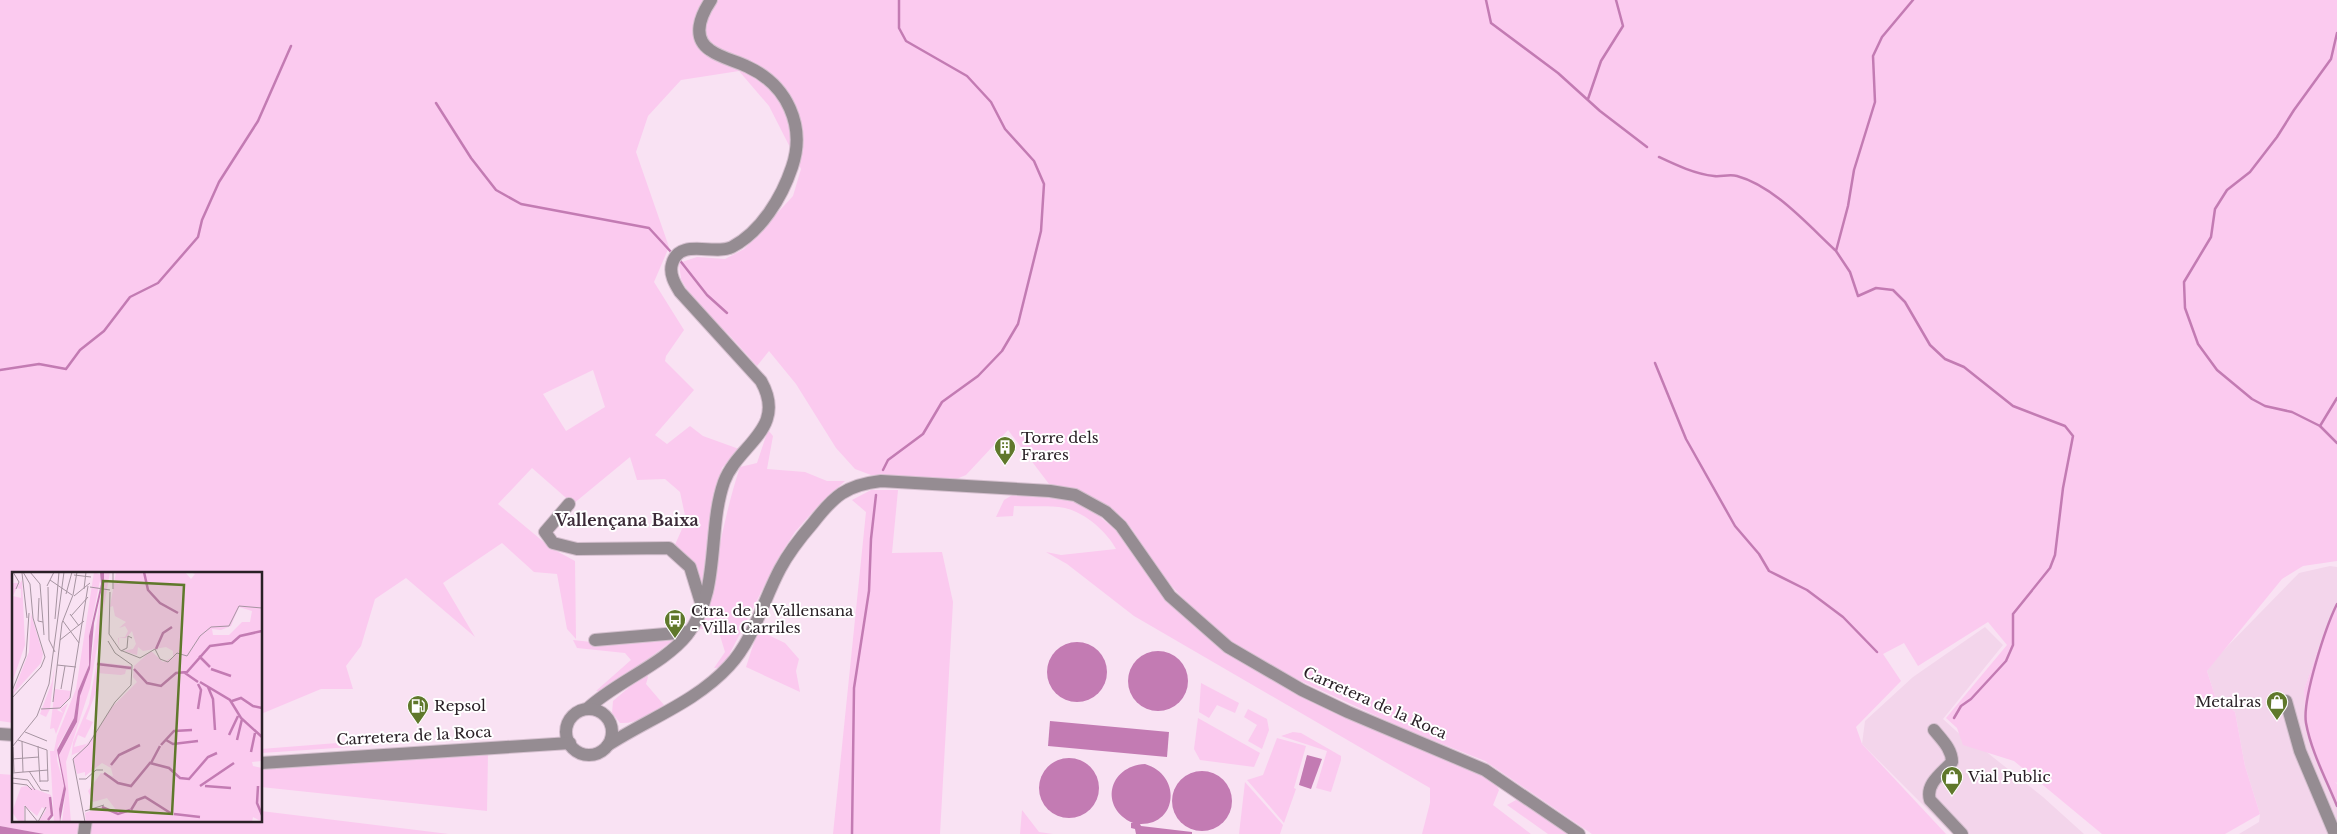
<svg xmlns="http://www.w3.org/2000/svg" width="2337" height="834" viewBox="0 0 2337 834" font-family="'Libre Baskerville',serif">
	<rect width="100%" height="100%" fill="#f9e2f3"/>
	<g fill="#f3d5eb">
		<path d="M2330,566L2337,567V607L2325,630L2304,690L2306,730L2337,805V834H2239L2259,822L2260,814L2245,766L2235,712L2215,696L2207,671L2216,658L2299,573Z"/>
		<path d="M1985,627L2003,645L1943,719L1965,739L1979,746L2043,797L2084,834H1952L1862,744L1865,721L1913,677Z"/>
	</g>
	<g fill="#fbcaef" fill-rule="evenodd">
		<path d="M0,0H2337V561L2303,566L2282,579L2207,671L2215,696L2235,712L2245,766L2260,814L2225,834H2102L2014,761L1963,745L1957,728L1946,718L2007,645L1988,622L1918,666L1904,643L1883,654L1901,681L1856,727L1862,744L1946,834H1592L1485,761L1407,730L1290,676L1229,640L1188,604L1158,571L1132,529L1109,507L1079,490L1049,484L1008,430L966,475L954,480L871,475L855,469L836,448L796,384L769,351L757,366L731,337L692,299L681,279L679,263L697,257L725,259L744,249L793,196L801,169L769,106L739,71L681,80L648,116L636,152L669,247L654,282L684,330L666,356L665,361L694,390L655,435L667,444L690,426L703,436L739,449L722,468L710,523L701,590C698,569 694,556 674,547L686,520L680,492L665,479L637,480L630,457L573,504L532,468L498,504L551,548L575,561L576,639L567,629L557,574L534,572L502,543L443,583L475,637L406,578L375,599L361,646L346,666L353,689H321L261,714V573H14V723L0,721ZM593,370L605,407L566,431L543,394Z"/>
		<path d="M768,430L773,436L767,469L805,472L827,481H845L818,506L795,532L779,557L723,667L714,668L725,652L718,629H699C716,576 722,520 740,467L757,463Z"/>
		<path d="M871,490H898L892,553L942,552L953,602L940,834H833L866,512L852,500Z"/>
		<path d="M1014,494L1046,495L1070,499L1094,512L1116,530L1158,590L1197,629L1244,664L1291,691L1494,781L1499,790L1493,805L1531,834H1422L1430,803V788L1134,616L1067,564L1046,552L1061,555L1116,549C1107,532 1086,513 1065,508C1049,505 1030,507 1014,506L1013,516L996,517L1004,500Z"/>
		<path d="M2337,607V783L2335,782L2337,784V805L2306,730L2304,690L2325,630Z"/>
		<path d="M758,630L785,643L799,659L796,671L800,692L746,667Z"/>
		<path d="M675,639L604,691H596L631,660L625,653L577,648L573,640L600,643Z"/>
		<path d="M646,673L648,677L646,684L664,705C650,714 637,724 620,723L612,713L613,701Z"/>
		<path d="M1201,683L1239,703L1235,713L1217,705L1209,718L1199,712Z"/>
		<path d="M1248,709L1267,719L1269,730L1262,749L1248,741L1257,725L1244,717Z"/>
		<path d="M1198,718L1260,753L1254,767L1200,760L1194,749Z"/>
		<path d="M1293,732L1301,733L1341,756V760L1331,792L1316,788L1327,751L1281,736Z"/>
		<path d="M1277,738L1306,746L1294,788L1296,789L1284,823L1247,780L1263,775Z"/>
		<path d="M350,742L351,747L261,753V749Z"/>
		<path d="M488,754L487,811L261,787V768Z"/>
		<path d="M0,774L14,775V820H261V811L449,834H44L0,826Z"/>
		<path d="M1245,782L1283,825L1280,834H1239Z"/>
		<path d="M1516,800L1528,803L1571,834H1548L1507,805Z"/>
		<path d="M1022,810L1039,832L1053,834H1020Z"/>
	</g>
	<g fill="#c37bb3">
		<circle cx="1077" cy="672" r="30"/>
		<circle cx="1158" cy="681" r="30"/>
		<path d="M1050,721L1169,732L1167,757L1048,746Z"/>
		<path d="M1307,755L1322,759L1311,789L1299,785Z"/>
		<circle cx="1069" cy="788" r="30"/>
		<path d="M1145,764C1182,775 1178,825 1140,824L1141,826L1192,832V834H1136L1135,829L1131,828V823H1133C1099,808 1108,766 1145,764Z"/>
		<circle cx="1202" cy="801" r="30"/>
		<path d="M0,826L44,834H0Z"/>
	</g>
	<g fill="none" stroke-linecap="round" stroke-linejoin="round">
		<g stroke="#c37bb3" stroke-width="2.5">
			<path d="M1486,0L1491,23L1558,73L1600,111L1647,147"/>
			<path d="M1913,0L1882,37L1873,56L1875,102L1854,170L1848,206L1836,251L1850,272L1858,296L1876,288L1893,290L1905,302L1930,345L1945,359L1964,367L2013,406L2065,426L2073,436L2063,488L2055,555L2050,568L2013,614V645L2006,661L1971,699L1961,706L1954,718"/>
			<path d="M2337,33L2331,59L2294,110L2277,137L2250,172L2227,190L2215,209L2211,237L2184,282L2185,308L2198,344L2217,370L2252,399L2265,406L2292,412L2320,426L2337,443"/>
			<path d="M1588,99L1601,61L1623,26L1616,0"/>
			<path d="M436,103L471,158L496,190L521,204L649,228L672,253"/>
			<path d="M1659,157C1676,165 1695,174 1714,176C1721,177 1729,174 1737,176C1774,186 1808,225 1835,250"/>
			<path d="M678,258L707,295L727,313"/>
			<path d="M1655,363L1686,439L1735,526L1759,554L1769,571L1807,590L1843,617L1877,652"/>
			<path d="M0,370L39,364L66,369L80,350L104,331L130,297L158,283L198,237L202,220L219,182L258,121L291,46"/>
			<path d="M2320,426L2337,398"/>
			<path d="M883,470L888,460L923,434L942,402L978,376L1002,351L1018,324L1041,231L1044,184L1034,161L1005,129L991,102L967,76L906,41L899,28V0"/>
			<path d="M2337,604C2326,626 2302,699 2306,723C2311,751 2326,779 2337,806"/>
			<path d="M852,834L854,688L869,591L871,539L876,495"/>
		</g>
		<g stroke="#d4bfce" stroke-width="14">
			<g id="minor">
				<path d="M569,504L545,532L553,543L577,549L669,548L690,567L702,606"/>
				<path d="M595,640L689,632"/>
				<path d="M2286,701L2300,751L2335,834"/>
				<path d="M587,709C614,683 664,664 687,635C721,593 707,530 724,482C738,444 788,429 761,381L680,292C675,284 669,274 672,264C679,237 714,256 732,247C761,232 782,197 792,167C806,126 787,85 748,67C736,61 721,58 710,50C691,37 701,15 711,0"/>
				<circle cx="589" cy="732" r="23"/>
				<path d="M1934,730C1942,740 1952,749 1952,762C1942,773 1925,784 1930,800L1962,834"/>
				<path d="M0,734L14,735"/>
				<path d="M608,745C648,719 696,702 729,666C754,639 763,601 780,569C789,552 800,538 813,523C834,496 846,485 881,481L1050,491L1075,495L1106,512L1121,526L1170,596L1228,647L1302,690L1348,712L1485,770L1579,834"/>
				<path d="M261,763L570,743"/>
				<path d="M84,834L86,820"/>
			</g>
		</g>
		<use href="#minor" stroke="#958c92" stroke-width="12"/>
	</g>
	<defs>
		<g id="building-pin" transform="scale(1.125)"><path d="M0 17L-7.5 6A9.5 9.5 0 1 1 7.5 6Z" fill="#5f782b" stroke="#fff"/><path d="M-4-6H4V6H1V3H-1V6H-4ZM-2.5-4.3h1.7v1.8h-1.7ZM.8-4.3h1.7v1.8H.8ZM-2.5-1h1.7V.8h-1.7ZM.8-1h1.7V.8H.8Z" fill="#fff"/></g>
		<g id="bus-pin" transform="scale(1.125)"><path d="M0 17L-7.5 6A9.5 9.5 0 1 1 7.5 6Z" fill="#5f782b" stroke="#fff"/><path d="M-5-6H5V4H4V6H2V4H-2V6H-4V4H-5ZM-3.5-4V0h7V-4ZM-3.5 1.2v1.5H-2V1.2ZM2 1.2v1.5H3.5V1.2Z" fill="#fff"/></g>
		<g id="shop-pin" transform="scale(1.125)"><path d="M0 17L-7.5 6A9.5 9.5 0 1 1 7.5 6Z" fill="#5f782b" stroke="#fff"/><path d="M-5-2.5h2.3a2.7 3.5 0 0 1 5.4 0H5L5.5 6h-11ZM-1.5-2.5h3a1.5 2.3 0 0 0-3 0Z" fill="#fff"/></g>
		<g id="fuel-pin" transform="scale(1.125)"><path d="M0 17L-7.5 6A9.5 9.5 0 1 1 7.5 6Z" fill="#5f782b" stroke="#fff"/><path d="M-5.5-6h7V0h2V4h1.3V-2.5L3-4.5l.8-.8L6-3V5H2.5V1h-1V6h-7ZM-4.2-4.7v3.2H.2V-4.7Z" fill="#fff"/></g>
	</defs>
	<g fill-rule="evenodd">
		<use href="#building-pin" x="1005" y="447"/>
		<use href="#bus-pin" x="675" y="620"/>
		<use href="#shop-pin" x="2277" y="702"/>
		<use href="#fuel-pin" x="418" y="706"/>
		<use href="#shop-pin" x="1952" y="777"/>
	</g>
	<g text-anchor="middle" stroke-width="4" stroke-linejoin="round" paint-order="stroke">
		<g font-size="15" fill="#292026" stroke="#fff" text-anchor="start">
			<text x="1021" y="443">Torre dels<tspan x="1021" dy="17">Frares</tspan></text>
			<text x="691" y="616">Ctra. de la Vallensana<tspan x="691" dy="17">- Villa Carriles</tspan></text>
			<text x="2261" y="707" text-anchor="end">Metalras</text>
			<text x="434" y="711">Repsol</text>
			<text x="1968" y="782">Vial Public</text>
		</g>
		<g font-size="15" fill="#292026" stroke="#fff">
			<text transform="translate(1375 703) rotate(24)" y="5">Carretera de la Roca</text>
			<text transform="translate(414 736) rotate(-3)" y="5">Carretera de la Roca</text>
		</g>
		<g font-size="16" font-weight="bold" fill="#3c2b38" stroke="#fff">
			<text x="627" y="526">Vallençana Baixa</text>
		</g>
	</g>
	<g transform="translate(12 572)">
		<rect width="250" height="250" fill="#f9e2f3"/>
		<path d="M82,0L89,3L77,64V93L66,119L62,146L46,174L45,188L52,214L47,237L48,250H42L38,179H42L45,164L64,117ZM92,0H98L78,116L54,190L59,250H50L54,217L47,183L65,151L68,124L79,90ZM104,0H173L179,7L183,2L178,0H250V189L240,190L241,194L250,196V250L241,245L240,250H74L73,241L89,235L105,239L95,226L81,230L76,219L89,201L101,204L99,196L90,191L73,204V200L65,202L61,186L80,167L99,136L125,110L121,105L122,94L139,79L151,90L161,85V79L154,75L131,79L126,75L125,83L111,79L121,77L124,72L120,59L114,66H107L106,76V66L113,65L116,59L113,54L107,56L114,50L103,44L101,34L98,35ZM227,35L240,39L238,50H230L217,63H201L200,57L209,58L219,54ZM10,8L13,73L0,111V11H7L1,24L9,26V17L5,16ZM19,42L31,82L29,91L0,123L17,80ZM85,90L119,94L120,98H114L113,102L109,103L85,101L88,109L74,147L81,150L73,166L66,163L62,175L74,172L86,157L69,179L60,183L59,189L61,170L77,132ZM43,92L38,137L34,145L28,142L40,110ZM43,117L59,119L57,127L45,138L51,141L48,137L56,131L44,162L42,156L38,157ZM15,214L39,223L40,244L36,249H27L34,238L30,235L25,244L12,233V250H7L0,240L9,215Z" fill="#fbcaef" fill-rule="evenodd"/>
		<path d="M88,0H92V7L82,51L78,97L68,124L65,150L47,183L54,217L48,250L47,237L52,214L45,178L62,146L66,119L77,93V64L89,12Z" fill="#c37bb3"/>
		<path fill="none" stroke="#c37bb3" stroke-width="2.5" d="M132,0L136,18L148,31L166,41M144,77L151,61L160,55M187,84L198,95M85,92L119,96M122,97L135,111L149,114L164,101L175,100L198,74L220,71L228,64L250,59M199,97L219,104M173,101L186,110M188,110L218,128L229,146L250,165M186,112L189,118L186,137M196,115L201,127L203,158M220,129L229,126L241,134L250,136M217,163L226,144M154,168L161,172L186,169M225,168L230,147M149,173L162,159L180,158M239,180L243,161M139,191L148,174M99,193L107,183L128,173M92,201L106,211L119,214L138,191L157,196L168,206L177,207L196,185L205,181M188,214L222,191M193,214L219,216M246,214L245,231L250,243M90,235L106,242L118,238M119,238L125,228L133,225L160,242M162,242L188,245M36,248L40,243L38,225"/>
		<path fill="none" stroke="#a694a1" stroke-width="1" d="M1,0L7,10L4,17M18,0L28,12L32,63M10,1L15,46M62,3L79,5M38,8L60,23M35,14L42,0M36,15L37,68L43,80M78,15L98,18M72,17L74,0M101,17V0M54,22L60,0M61,23L65,0M62,24L78,11M27,26L26,49L31,50M58,42L67,54M59,44L76,25M43,47L47,0M51,49L67,71M97,62L108,78L128,86L143,77L148,87L156,90L165,81L175,84L188,64L199,55L217,54L227,34L250,36M97,62L98,20M48,68L72,49M109,79L115,76L116,64L120,66M45,93L64,95M49,117L53,94M0,119L14,84L17,41M0,126L29,95L33,85L21,46L18,12L11,0M41,130L50,51L61,23M29,137L48,136L58,126L76,14M13,160L35,169M6,168L35,178L36,209H28M10,169L11,200M26,174L28,210M0,175L25,144L37,112L52,0M1,175L2,200M0,187L27,185M17,199L29,218L37,219M0,201L36,198M0,206L16,208L23,218M67,207H74L84,198H91M0,211L15,213L20,218M73,239L92,233M13,250V234L26,250M26,250L34,235M73,250L61,187L76,173L103,130L119,113L120,93L103,81L96,69"/>
		<path fill="#5f782b" fill-opacity="0.15" stroke="#5f782b" stroke-width="2.5" d="M91,9L172,13L160,242L79,237Z"/>
		<rect width="250" height="250" fill="none" stroke="#292026" stroke-width="2.5"/>
	</g>
</svg>
